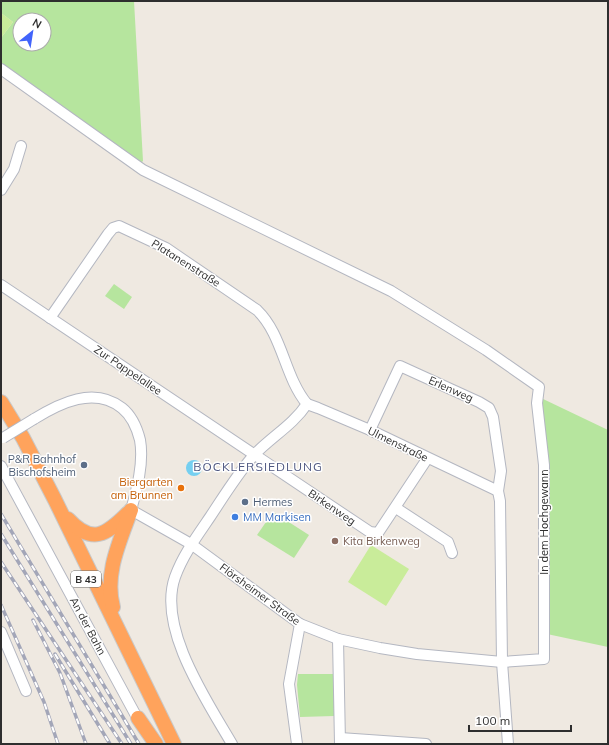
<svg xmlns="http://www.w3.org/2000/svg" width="609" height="745" viewBox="0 0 609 745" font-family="Mulish,sans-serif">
	<rect width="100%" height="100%" fill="#efe9e1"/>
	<g fill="#b6e59e" fill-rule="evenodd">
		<path d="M1,1H134L143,161L141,163L1,66V38L13,22L1,13ZM20,20H44V44H20Z"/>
		<path d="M114,284L132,297L124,309L105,296Z"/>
		<path d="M541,398L608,430V647L547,634Z"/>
		<path d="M273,512L309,535L294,558L257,535Z"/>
		<path d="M298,674H334V716L300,717L297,685Z"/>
	</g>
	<g fill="#c9ec9a">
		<path d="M1,13L13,22L1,38Z"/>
		<path d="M371,545L409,569L386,606L348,582Z"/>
	</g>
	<circle fill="#75cff0" cx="194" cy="468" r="8"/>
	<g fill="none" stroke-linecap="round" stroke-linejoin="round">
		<g stroke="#b4b7c1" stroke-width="12">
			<g id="minor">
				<path d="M1,69L143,170L391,291L486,350L539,387L537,403L544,465V659L502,662L417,654L380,648L338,639L300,624L191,544L131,510C137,489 144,462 140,440C137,428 132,416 122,408C94,386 60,403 34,419"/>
				<path d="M1,190L14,169L21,146"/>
				<path d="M1,285L370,532L378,533L427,459"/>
				<path d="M50,318L108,234L113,228L119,226L166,248L257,310C283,335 284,376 307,404"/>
				<path d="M307,404L318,408L370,430L498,491"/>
				<path d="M370,430L400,366L479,402L489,408L493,417L501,471L498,491L500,501L502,662L508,744"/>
				<path d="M1,466L140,723"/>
				<path d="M396,508L448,542L452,553"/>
				<path d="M1,632L26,691"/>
				<path d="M338,639L340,744"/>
				<path d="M340,738L426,744"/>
				<path d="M232,744C207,701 157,628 175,577C183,555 197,536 210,517C224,496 238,473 254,455C271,437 293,425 307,404"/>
				<path d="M297,744L289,684L300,624"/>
			</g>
		</g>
		<g stroke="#c9c9c9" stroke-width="16">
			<g id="highway">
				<path d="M1,402L23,438L55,500L174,744"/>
				<path d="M68,519C92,545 106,535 128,513"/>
				<path d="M113,607C104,574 120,541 131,510"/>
				<path d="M138,718L156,744"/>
			</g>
		</g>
		<use href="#minor" stroke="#fff" stroke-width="10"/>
		<use href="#highway" stroke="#ffa35c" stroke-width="14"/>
		<g stroke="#a3a6b8" stroke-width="3.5">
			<g id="rail">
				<path d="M1,514L139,744"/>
				<path d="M1,534L131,744"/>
				<path d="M1,562L122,744"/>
				<path d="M1,605L44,702L58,744"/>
				<path d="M33,620L60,673L86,744"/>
				<path d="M55,654L110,744"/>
			</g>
		</g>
		<use href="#rail" stroke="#fff" stroke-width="2" stroke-dasharray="6" stroke-linecap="butt"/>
		<g stroke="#b4b7c1" stroke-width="12" stroke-linecap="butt">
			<path id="minor-bridge" d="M3,438L34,419"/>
		</g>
		<use href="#minor-bridge" stroke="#fff" stroke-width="10"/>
	</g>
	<g fill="#5c6f8a" stroke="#fff" stroke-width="1.5">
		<circle cx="84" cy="465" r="4"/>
		<circle cx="245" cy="502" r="4"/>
	</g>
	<circle fill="#e8710a" stroke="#fff" stroke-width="1.5" cx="181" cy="488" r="4"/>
	<circle fill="#3f7fe0" stroke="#fff" stroke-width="1.5" cx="235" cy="517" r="4"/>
	<circle fill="#8d6e63" stroke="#fff" stroke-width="1.5" cx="335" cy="541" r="4"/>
	<g text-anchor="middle" stroke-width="3" stroke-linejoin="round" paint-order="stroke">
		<rect fill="#fff" stroke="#6d6d6d" stroke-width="1" x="71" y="571" width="30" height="16" rx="3"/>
		<g font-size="10" font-weight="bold" fill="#2e2e2e">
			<text x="86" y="583">B 43</text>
		</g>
		<g font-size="11" fill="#2e2e2e" stroke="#fff">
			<text transform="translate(186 263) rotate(32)" y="4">Platanenstraße</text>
			<text transform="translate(128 370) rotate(34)" y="4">Zur Pappelallee</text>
			<text transform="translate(451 389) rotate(24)" y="4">Erlenweg</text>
			<text transform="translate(398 444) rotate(26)" y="4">Ulmenstraße</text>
			<text transform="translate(332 507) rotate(34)" y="4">Birkenweg</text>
			<text transform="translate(544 522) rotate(-90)" y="4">In dem Hochgewann</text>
			<text transform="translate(260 594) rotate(36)" y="4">Flörsheimer Straße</text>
			<text transform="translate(88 626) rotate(62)" y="4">An der Bahn</text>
		</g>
		<g font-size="11" fill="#4e5e75" stroke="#fff" text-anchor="end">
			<text x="76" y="463">P&amp;R Bahnhof<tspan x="76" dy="13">Bischofsheim</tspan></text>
			<text x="253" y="506" text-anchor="start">Hermes</text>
		</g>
		<g font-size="11" fill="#c56008" stroke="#fff" text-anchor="end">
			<text x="173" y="486">Biergarten<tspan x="173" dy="13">am Brunnen</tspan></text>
		</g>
		<g font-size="11" fill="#366cbe" stroke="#fff" text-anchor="start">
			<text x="243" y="521">MM Markisen</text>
		</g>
		<g font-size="11" fill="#785e54" stroke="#fff" text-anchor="start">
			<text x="343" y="545">Kita Birkenweg</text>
		</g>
		<g font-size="12" letter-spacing="1" fill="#4d5680" stroke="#fff">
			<text x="258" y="471">BÖCKLERSIEDLUNG</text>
		</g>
	</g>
	<rect width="609" height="745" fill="none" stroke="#2e2e2e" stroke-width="4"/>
	<g transform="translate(32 32) rotate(30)"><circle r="19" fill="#ffffff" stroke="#ababab"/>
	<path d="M0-3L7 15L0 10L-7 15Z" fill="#4264fb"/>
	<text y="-6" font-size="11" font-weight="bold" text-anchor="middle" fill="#2e2e2e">N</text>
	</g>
	<path d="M469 725v6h102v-6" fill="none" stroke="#2e2e2e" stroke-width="2"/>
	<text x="475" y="725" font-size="12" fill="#2e2e2e" stroke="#ffffff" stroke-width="3" paint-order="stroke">100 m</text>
</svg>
